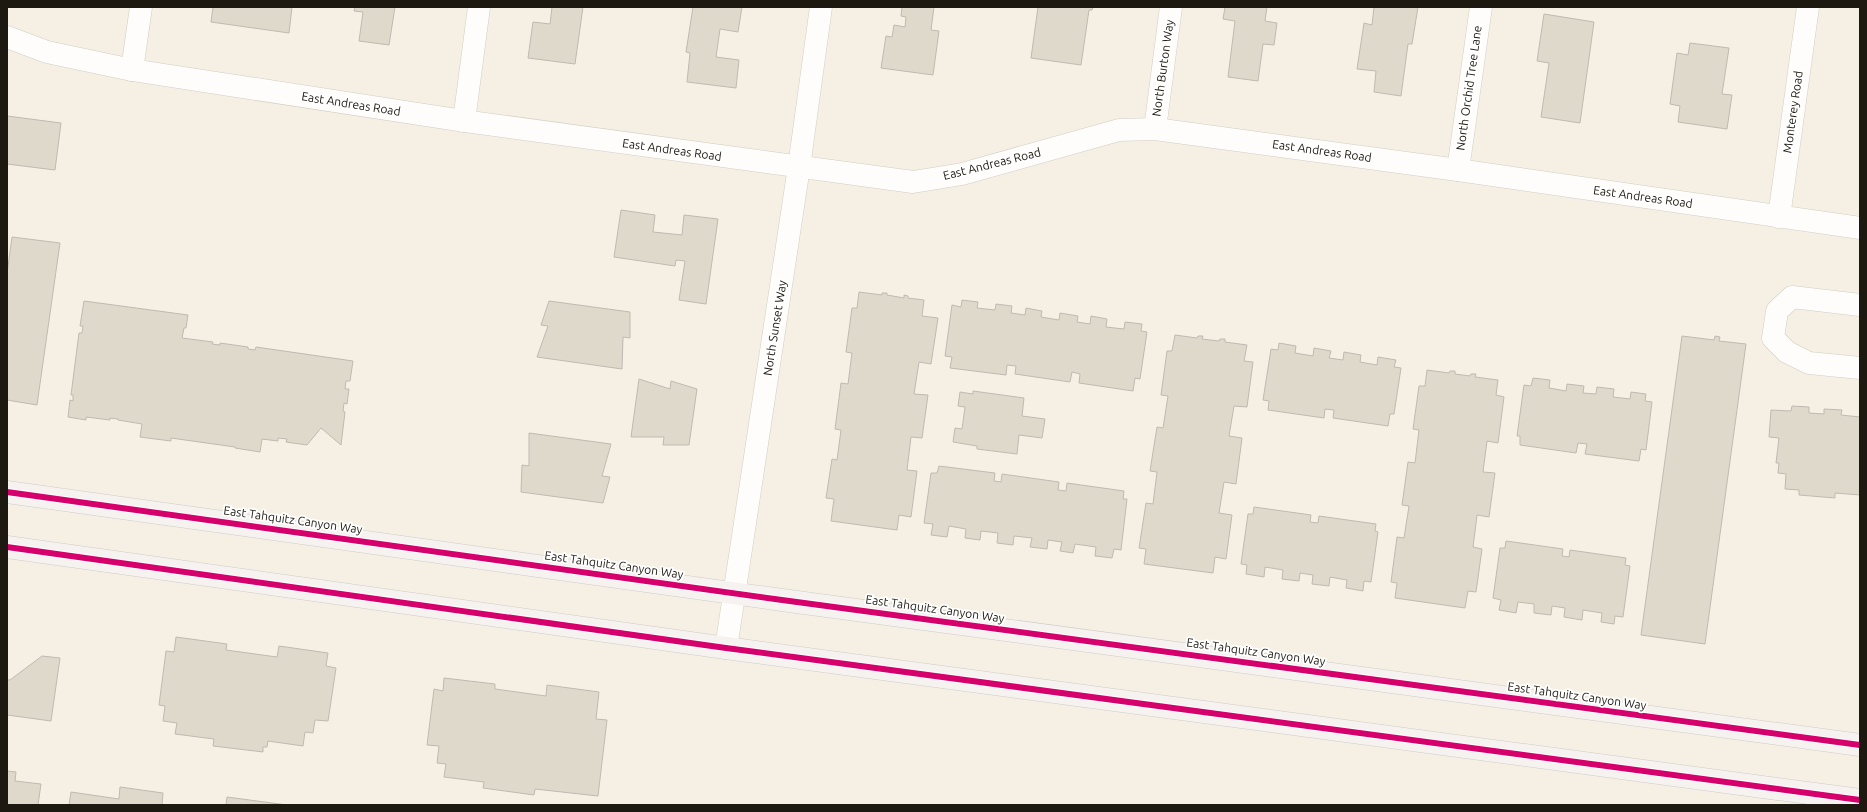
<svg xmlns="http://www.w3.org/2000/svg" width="1867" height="812" viewBox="0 0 1867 812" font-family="Ubuntu,sans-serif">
	<rect width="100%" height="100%" fill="#f6f0e4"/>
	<g fill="#dfd9cc" stroke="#bfbab1">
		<path d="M213,7H292L289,33L211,22Z"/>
		<path d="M355,7H395L389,45L359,41L363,12L354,11Z"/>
		<path d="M552,7H583L575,64L528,58L533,22L550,24Z"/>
		<path d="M693,7H742L738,32L720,29L716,57L739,60L736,88L687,82L690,53L686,52Z"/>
		<path d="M902,7H934L931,30L939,31L933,75L881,68L886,36L892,37L894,25L905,27L906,17L901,16Z"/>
		<path d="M1038,7H1093L1092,10H1089L1081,65L1031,58Z"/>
		<path d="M1225,7H1267L1265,21L1277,23L1274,45L1263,44L1258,81L1228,77L1235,21L1223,19Z"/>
		<path d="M1374,7H1418L1412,44H1408L1401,96L1374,92L1376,71L1357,69L1364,23L1372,25Z"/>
		<path d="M1544,14L1594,22L1580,123L1541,117L1549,63L1537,61Z"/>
		<path d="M1690,43L1729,48L1722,94L1732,95L1727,129L1678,122L1680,106L1670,104L1677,53L1688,55Z"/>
		<path d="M7,116L61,123L55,170L7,164Z"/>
		<path d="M621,210L655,215L653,232L682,235L684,215L718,219L706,304L679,300L685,261L676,260L675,266L614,257Z"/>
		<path d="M12,237L60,243L37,405L7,400V274Z"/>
		<path d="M859,292L882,295V293H887V295L904,298V295L908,296V298L924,300L922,316L938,318L931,364L919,362L914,394L928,395L922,438L911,437L907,470L917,471L911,517L899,515L897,530L831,521L834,499L826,498L832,459L837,460L841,430L835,429L841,383L848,384L852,353L846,352L852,308H857Z"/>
		<path d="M962,300L978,302L977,308L995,310L996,304L1012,306L1011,313L1025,315L1026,308L1042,311L1041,317L1059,320L1060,313L1078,316L1077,322L1090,324L1091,316L1107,319L1106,327L1124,329L1125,322L1142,324L1141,331L1147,332L1140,379L1135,378L1133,391L1079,383L1080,374L1072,372L1070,382L1015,374L1016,366L1007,365L1006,375L950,368L952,357L945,356L952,305L961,307Z"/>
		<path d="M84,301L188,315L186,328H184L182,338L213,342L212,344L220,345V343L248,347V349L255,350L256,347L353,361L350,381H346L345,389H349L347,404L344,403L343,411L345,412L341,445L321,428L307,445L286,442L287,439L278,438V441L262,439L260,452L235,448V447L171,438V441L140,437L142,424L118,420V419L110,418V420L86,417V420L68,417L70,400L73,401V395H71L79,333H82L83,326H80Z"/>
		<path d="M549,301L630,312V338L623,337L622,369L537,357L548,326L541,325Z"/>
		<path d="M1175,335L1197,338L1198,336H1203L1202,339L1219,341L1220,339H1225V342L1247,345L1244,361L1253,362L1247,407L1234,406L1229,436L1242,438L1236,484L1224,482L1219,513L1232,515L1226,559L1215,557L1213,573L1144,564L1146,549L1139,548L1146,503L1153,504L1157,472L1150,471L1157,427L1163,428L1168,396L1161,395L1167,351H1172Z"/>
		<path d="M1682,336L1714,340L1715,336L1720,337L1719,341L1746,344L1705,644L1641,635Z"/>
		<path d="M1279,343L1296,346L1295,353L1313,356L1314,348L1331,351L1329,358L1343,360L1344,352L1361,355L1360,362L1377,365L1378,357L1396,360L1394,367L1401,368L1394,414H1390L1388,426L1333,418L1334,410L1325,409L1324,418L1268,410L1269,401L1263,400L1271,349L1278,350Z"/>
		<path d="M1427,370L1449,373L1450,371H1455V374L1470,376L1471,374H1476L1475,377L1498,380L1496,395L1504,397L1498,443L1487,441L1483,472L1495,473L1489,517L1477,515L1473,547L1482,549L1476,592L1468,591L1465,608L1395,598L1397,583L1391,582L1397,537L1404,538L1409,506L1402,505L1408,462L1415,463L1419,430L1413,429L1419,386H1425Z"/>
		<path d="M1533,378L1550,380L1549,388L1566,391L1567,384L1584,386L1583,393L1596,394L1597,387L1614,389L1613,397L1630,399L1631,392L1646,394L1645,401L1652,402L1646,450L1641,449L1639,461L1585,454L1587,444L1578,443L1576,453L1520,445V436H1517L1524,385L1531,386Z"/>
		<path d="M639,379L670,389L671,381L697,389L689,445H663L664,437H631Z"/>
		<path d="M973,391L1024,398L1022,416L1045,419L1042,438L1019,435L1017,454L977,449V446L953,442L955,428L962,429L965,407L958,406L960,392L973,394Z"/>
		<path d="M1792,406L1809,407V413L1824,414V409L1842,410L1841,415L1860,417V495L1835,493V498L1799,495V490L1785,489L1786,474L1778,473L1779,463H1776L1779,438L1769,437L1771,410L1791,411Z"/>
		<path d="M529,433L611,444L602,476L610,477L603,503L521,492L522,465L529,466Z"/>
		<path d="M939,466L995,473L994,481L1001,482L1002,474L1059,482L1058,490L1066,491L1067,483L1124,491L1123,499H1127L1121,550L1114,549L1112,558L1095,556L1096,547L1075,544L1073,553L1060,551L1062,542L1048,540L1047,549L1030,547L1032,538L1014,536L1013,545L997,543L998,533L981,531L980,540L965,538L966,529L949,526L947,537L931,535L933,524L924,523L931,473H937Z"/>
		<path d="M1254,507L1311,515L1310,522L1318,523L1319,516L1376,524L1375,531L1378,532L1371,582L1364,581L1363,591L1346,588L1347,580L1330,577L1329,586L1312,584L1313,575L1300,573L1299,581L1282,579L1283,570L1265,567L1264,577L1246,574L1247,565L1241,564L1248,514H1253Z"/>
		<path d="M1506,541L1563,549L1562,556L1569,557L1570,550L1626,558L1625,565L1630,566L1623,617L1615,616L1614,624L1601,622L1602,613L1583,610L1582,620L1564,617L1565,608L1552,606L1551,615L1534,613V604L1518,602L1516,613L1499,610L1501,600L1493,598L1500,548H1505Z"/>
		<path d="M176,637L227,644L226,650L277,657L279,646L328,653L326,666L336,668L328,721L315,720L313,733L305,732L303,746L268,741L267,747H263V752L213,746L214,739L175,734L177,723L163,721L165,706L159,705L166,651L174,652Z"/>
		<path d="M42,656L60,658L51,721L7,715V680H10Z"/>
		<path d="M444,678L495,684V689L546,696L547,685L599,692L596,719L607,720L598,796L535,789L534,795L483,788L484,782L444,777L446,764L437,763L439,746L427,745L434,689L443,691Z"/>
		<path d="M7,771L16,772L15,781L41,784L38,805H7Z"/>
		<path d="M120,787L163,793L162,805H69L71,792L119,799Z"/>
		<path d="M227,797L287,805H226Z"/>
	</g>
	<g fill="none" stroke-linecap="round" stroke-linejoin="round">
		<g stroke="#d1cdc4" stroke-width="23">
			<g id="minor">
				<path d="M7,37L47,52L132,70L464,121L913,182L962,174L1119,130L1155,129L1458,170L1860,228"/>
				<path d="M132,70L141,7"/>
				<path d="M464,121L479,7"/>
				<path d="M1155,129L1171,7"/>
				<path d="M1458,170L1481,7"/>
				<path d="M1779,217L1808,7"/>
				<path d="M1860,305L1792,297L1777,311L1773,338L1787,352L1809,363L1860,368"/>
				<path d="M726,648L799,167L821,7"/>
			</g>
		</g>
		<g stroke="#cfcbc6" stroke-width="23">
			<g id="major">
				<path d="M7,492L782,600L1860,745"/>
				<path d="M7,547L726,648L1860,800"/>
			</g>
		</g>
		<use href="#minor" stroke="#fefdfb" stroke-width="22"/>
		<use href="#major" stroke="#f6f2f0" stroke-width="22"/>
		<g stroke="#fff" stroke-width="8">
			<g id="cycleway">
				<path d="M7,492L782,600L1860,745"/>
				<path d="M7,547L726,648L1860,800"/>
			</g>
		</g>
		<use href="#cycleway" stroke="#d6006c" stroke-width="6"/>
	</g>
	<g text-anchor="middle" stroke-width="3.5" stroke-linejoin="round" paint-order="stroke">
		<g font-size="12" fill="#1d1911" stroke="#fff">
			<text transform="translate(1163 68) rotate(-82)" y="4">North Burton Way</text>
			<text transform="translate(1469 88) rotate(-82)" y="4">North Orchid Tree Lane</text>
			<text transform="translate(351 104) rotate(9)" y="4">East Andreas Road</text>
			<text transform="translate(1793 112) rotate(-82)" y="4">Monterey Road</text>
			<text transform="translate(672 150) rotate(8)" y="4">East Andreas Road</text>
			<text transform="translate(1322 151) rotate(8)" y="4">East Andreas Road</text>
			<text transform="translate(992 164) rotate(-14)" y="4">East Andreas Road</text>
			<text transform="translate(1643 197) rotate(8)" y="4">East Andreas Road</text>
			<text transform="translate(775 328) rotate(-81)" y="4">North Sunset Way</text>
			<text transform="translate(293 520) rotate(8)" y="4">East Tahquitz Canyon Way</text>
			<text transform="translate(614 565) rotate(8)" y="4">East Tahquitz Canyon Way</text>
			<text transform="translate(935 609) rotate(8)" y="4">East Tahquitz Canyon Way</text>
			<text transform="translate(1256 652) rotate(8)" y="4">East Tahquitz Canyon Way</text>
			<text transform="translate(1577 696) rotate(8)" y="4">East Tahquitz Canyon Way</text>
		</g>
	</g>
	<rect width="1867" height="812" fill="none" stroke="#1d1911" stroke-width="16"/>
</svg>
